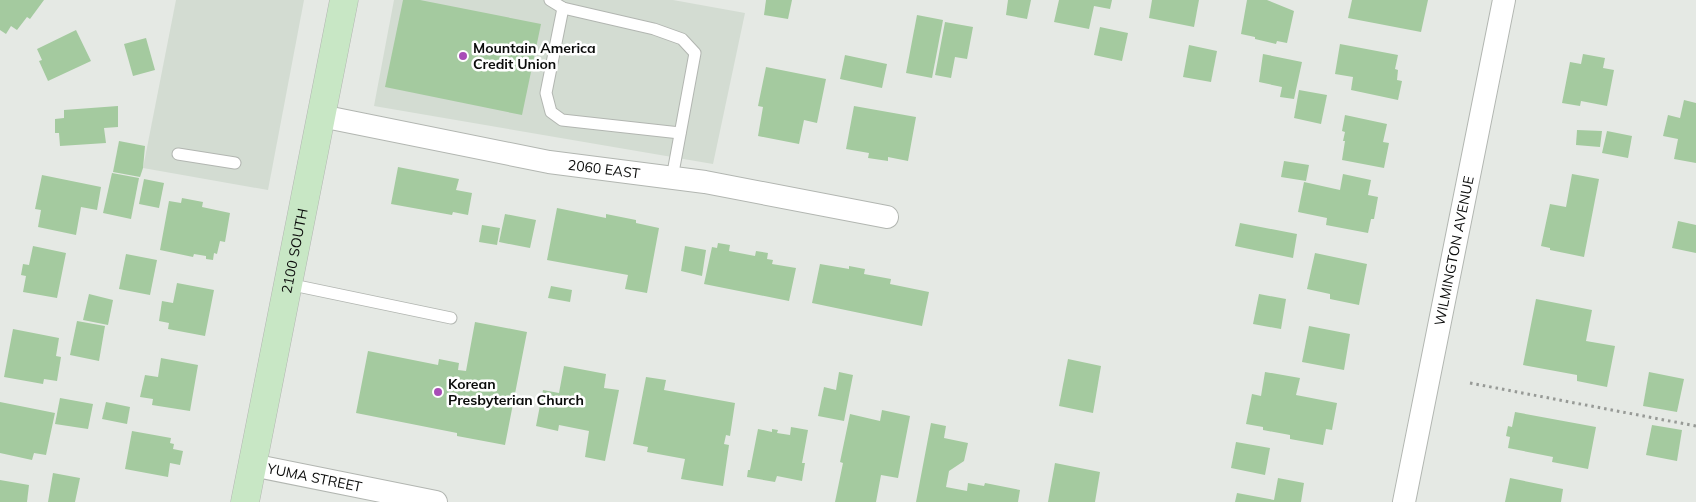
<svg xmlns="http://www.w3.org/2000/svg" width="1696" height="502" viewBox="0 0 1696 502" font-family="Mulish,sans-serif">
	<rect width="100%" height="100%" fill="#e5e9e4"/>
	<g fill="#d3dcd2">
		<path d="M176,0H304L268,190L143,168Z"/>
		<path d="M394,0H673L745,13L713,164L374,106Z"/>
	</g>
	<g fill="#a4ca9f">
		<path d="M0,0H44L30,19L27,17L17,30L11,26L6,34L0,30Z"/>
		<path d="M403,0H420L541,24L522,115L385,87Z"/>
		<path d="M766,0H792L788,19L764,15Z"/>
		<path d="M1008,0H1031L1027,19L1006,15Z"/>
		<path d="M1059,0H1112L1110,9L1094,6L1089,29L1054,22Z"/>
		<path d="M1152,0H1199L1194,27L1149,18Z"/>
		<path d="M1247,0H1267L1294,11L1287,43L1277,41L1276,44L1255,39V37L1241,34Z"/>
		<path d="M1352,0H1428L1421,32L1348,18Z"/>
		<path d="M917,15L943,20L932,78L906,73Z"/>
		<path d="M945,22L973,27L967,59L955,57L951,78L935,75Z"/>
		<path d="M1100,27L1128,33L1122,61L1094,55Z"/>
		<path d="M76,30L91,61L48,81L39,61L42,60L37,49Z"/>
		<path d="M146,38L155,70L133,76L124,44Z"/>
		<path d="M1340,44L1398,55L1395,69L1398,70L1397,80L1402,81L1398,100L1351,90L1353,77L1335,74Z"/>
		<path d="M1189,45L1217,51L1211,82L1183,77Z"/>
		<path d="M1263,54L1302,62L1294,99L1280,97L1282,87L1259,82Z"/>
		<path d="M1583,54L1605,58L1603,68L1614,70L1607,106L1581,101L1580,106L1562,103L1570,62L1581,64Z"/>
		<path d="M845,55L887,64L882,88L840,79Z"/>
		<path d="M766,67L826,79L817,123L804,120L799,144L758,136L763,107L758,106Z"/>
		<path d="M1299,90L1327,95L1321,124L1294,118Z"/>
		<path d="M1684,100L1696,103V163L1674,159L1678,139L1663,136L1668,115L1680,118Z"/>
		<path d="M118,106V127L104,128L106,143L60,146L59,133H55V119L64,118V110Z"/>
		<path d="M854,106L916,117L908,161L888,157V161L868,158L869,153L846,149Z"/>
		<path d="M1345,115L1387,124L1383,142L1389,143L1384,168L1342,160L1345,141H1343L1345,132L1342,131Z"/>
		<path d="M1577,130L1602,131L1600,147L1576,145Z"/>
		<path d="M1607,131L1632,136L1628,158L1602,153Z"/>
		<path d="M119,141L145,146L143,168L140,177L113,172Z"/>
		<path d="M1284,161L1309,165L1306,181L1281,177Z"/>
		<path d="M398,167L459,179L456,190L472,193L468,215L453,212L452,215L391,204Z"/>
		<path d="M112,173L139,178L131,219L103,213Z"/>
		<path d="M1343,174L1371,180L1368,195L1378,197L1374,219H1371L1368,233L1326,225L1327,218L1298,212L1304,182L1340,190Z"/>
		<path d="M1572,174L1599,179L1584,257L1550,250V248L1541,246L1550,204L1566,207Z"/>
		<path d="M42,175L101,187L97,210L81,207L76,235L38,227L41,210L35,209Z"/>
		<path d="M144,179L164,183L159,208L139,204Z"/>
		<path d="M182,198L203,202L202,207L230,213L225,242L220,241L217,254L214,253L213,260L206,259V256L194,254L193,257L160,250L169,201L181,203Z"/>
		<path d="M557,208L606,218V214L636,220V223L659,228L647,293L625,289L628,275L547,260Z"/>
		<path d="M505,214L536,220L530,248L499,242Z"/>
		<path d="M1678,221L1696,225V253L1672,248Z"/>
		<path d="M1240,223L1297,234L1293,258L1235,246Z"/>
		<path d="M482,225L500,228L497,245L479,242Z"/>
		<path d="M718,243L730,245L729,251L755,256L756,251L768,253L767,259L773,260L772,264L796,268L789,301L704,284L712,247L717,248Z"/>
		<path d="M33,246L66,253L57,298L23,292L26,276L21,275L23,264L29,265Z"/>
		<path d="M685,246L706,250L702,276L681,271Z"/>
		<path d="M1315,253L1367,264L1359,305L1330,299V294L1307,289Z"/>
		<path d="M126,254L157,260L150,295L119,289Z"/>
		<path d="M820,264L849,269V266L865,269L864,274L891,279L890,284L929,292L922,326L812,303Z"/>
		<path d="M177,283L214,290L205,336L168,329L169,323L159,321L162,301L173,303Z"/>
		<path d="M551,286L572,290L570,302L548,298Z"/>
		<path d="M89,294L113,300L108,325L83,320Z"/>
		<path d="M1259,294L1286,299L1281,329L1253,324Z"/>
		<path d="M1536,299L1592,310L1586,341L1615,346L1607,387L1577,381V375L1523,365Z"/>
		<path d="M77,321L105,326L99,361L70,355Z"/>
		<path d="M475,322L527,332L505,445L457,436V433L356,413L368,351L438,365L439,359L459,363L458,370L466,371Z"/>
		<path d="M1309,326L1350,334L1344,370L1302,362Z"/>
		<path d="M13,329L59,338L56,356L61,357L57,381L44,379L43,384L4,377Z"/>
		<path d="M161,358L198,365L190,411L152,405L153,399L140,397L145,375L158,377Z"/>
		<path d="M1068,359L1101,366L1093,413L1059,406Z"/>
		<path d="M564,366L606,374L604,388L619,390L605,461L585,457L589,431L559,425L558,431L536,426L543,390L559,393Z"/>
		<path d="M839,372L853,375L844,421L818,416L824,387L836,390Z"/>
		<path d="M1265,372L1300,378L1296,395L1337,403L1332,430L1326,429L1323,445L1290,439V435L1263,430V427L1246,424L1252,394L1261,396Z"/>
		<path d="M1649,372L1684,379L1677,412L1643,406Z"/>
		<path d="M646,377L666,380L664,390L735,403L730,436L726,435L724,444L729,445L723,486L681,479L685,459L647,452L648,447L633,444Z"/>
		<path d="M60,398L93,404L88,429L55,424Z"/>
		<path d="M0,402L55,413L46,455L34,453L32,460L0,453Z"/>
		<path d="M106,402L130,407L127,424L102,419Z"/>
		<path d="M882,410L910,416L898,478L881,475L876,502H835L843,463L840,462L850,414L880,421Z"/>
		<path d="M1515,412L1596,427L1588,469L1552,462L1553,457L1508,448L1510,437L1506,436L1508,426L1512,427Z"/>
		<path d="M931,423L946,426L944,438L968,443L964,461L949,471L946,487L967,491L968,483L984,486L985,483L1020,490L1018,502H916Z"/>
		<path d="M1652,425L1682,430L1677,461L1646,455Z"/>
		<path d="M791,427L808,430L802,463H805L802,481L777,476L775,482L747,477L748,470H750L758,429L772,432V429L778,430L777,433L790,435Z"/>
		<path d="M132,431L171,438L170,443L174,444L173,449L183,451L180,465L170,463L168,477L125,469Z"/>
		<path d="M1236,442L1270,448L1265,475L1231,468Z"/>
		<path d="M1055,463L1100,472L1095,502H1048Z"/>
		<path d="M53,473L80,478L75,502H48Z"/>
		<path d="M1278,478L1304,483L1301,502H1235L1237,493L1274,500Z"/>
		<path d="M1510,478L1563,489L1561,502H1505Z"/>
		<path d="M0,480L29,485L27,502H0Z"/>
	</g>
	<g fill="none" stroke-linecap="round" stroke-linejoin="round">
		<g stroke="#b2b6b1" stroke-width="13">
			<g id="service">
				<path d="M550,0L563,8L654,29L682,39L695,53L672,178"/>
				<path d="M563,8L546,93L551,112L562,120L680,133"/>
				<path d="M178,154L235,163"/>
				<path d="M288,284L451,318"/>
			</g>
		</g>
		<g stroke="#b2b6b1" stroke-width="24">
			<g id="minor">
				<path id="s1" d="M321,116L549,162L705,182L887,217"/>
				<path id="s2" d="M252,465L436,502"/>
				<path id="s3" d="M1404,502L1504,0"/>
			</g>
		</g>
		<g stroke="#b2b6b1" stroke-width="29">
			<g id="secondary">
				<path id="s4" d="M245,502L344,0"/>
			</g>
		</g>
		<path stroke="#979a96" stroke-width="3" stroke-dasharray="2.5 4" stroke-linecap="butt" d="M1470,383L1696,426"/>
		<use href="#service" stroke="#fff" stroke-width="11"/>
		<use href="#minor" stroke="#fff" stroke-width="22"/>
		<use href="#secondary" stroke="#c8e7c5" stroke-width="28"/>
	</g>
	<g fill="#a84db7" stroke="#fff" stroke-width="2">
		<circle cx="463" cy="56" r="5"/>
		<circle cx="438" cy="392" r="5"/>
	</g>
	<g text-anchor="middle" stroke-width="5" stroke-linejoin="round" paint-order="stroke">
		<g font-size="14" font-weight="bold" fill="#0b0c0b" stroke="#fff" text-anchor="start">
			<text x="473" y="53">Mountain America<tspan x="473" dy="16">Credit Union</tspan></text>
			<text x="448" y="389">Korean<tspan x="448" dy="16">Presbyterian Church</tspan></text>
		</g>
		<g font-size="14" fill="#0b0c0b" stroke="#fff">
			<text dy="5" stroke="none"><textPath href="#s1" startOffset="288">2060 EAST</textPath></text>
			<text dy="5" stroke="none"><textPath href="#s4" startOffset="256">2100 SOUTH</textPath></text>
			<text dy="5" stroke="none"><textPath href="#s3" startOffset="256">WILMINGTON AVENUE</textPath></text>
			<text dy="5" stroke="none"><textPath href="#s2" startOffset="64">YUMA STREET</textPath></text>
		</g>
	</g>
</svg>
